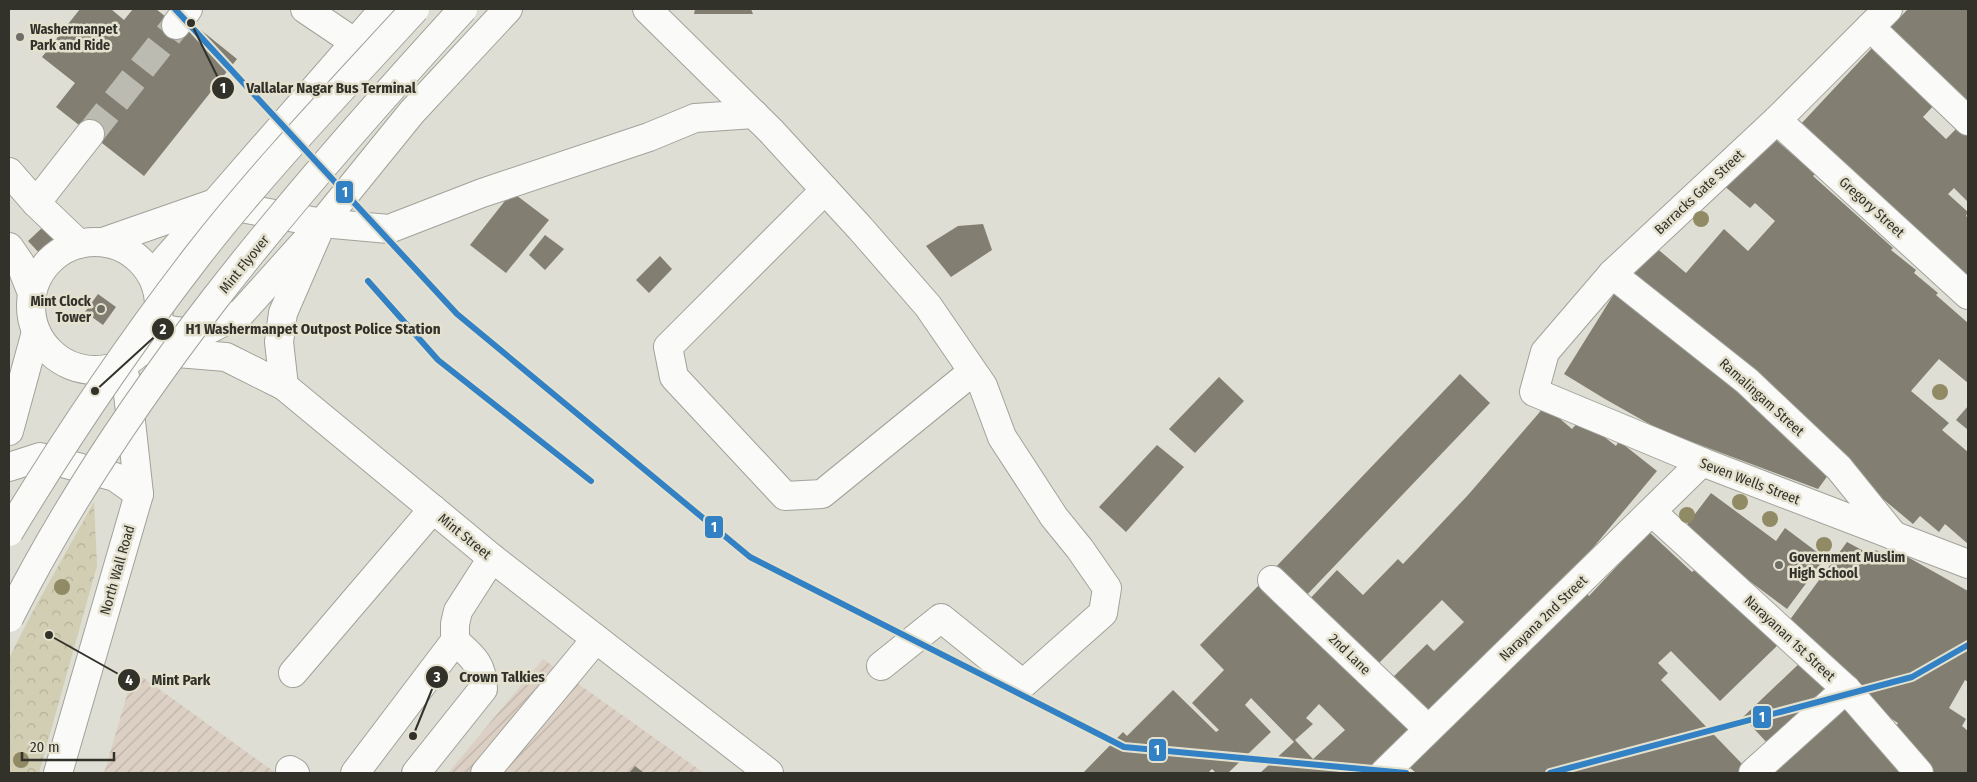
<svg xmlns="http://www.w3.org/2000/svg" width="1977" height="782" viewBox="0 0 1977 782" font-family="'Fira Sans Condensed',sans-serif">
	<defs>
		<pattern id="industrial-furrows" width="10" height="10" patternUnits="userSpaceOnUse" patternTransform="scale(1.25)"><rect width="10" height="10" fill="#dcd0c5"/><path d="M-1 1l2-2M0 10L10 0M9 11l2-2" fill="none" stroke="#bdb3a9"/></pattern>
		<pattern id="park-crowns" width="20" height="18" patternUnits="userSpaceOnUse" patternTransform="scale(1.25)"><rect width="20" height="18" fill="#d2ceb3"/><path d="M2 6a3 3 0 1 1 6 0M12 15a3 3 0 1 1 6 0" fill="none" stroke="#b5b19a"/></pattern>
	</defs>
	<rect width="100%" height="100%" fill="#dfded4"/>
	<g fill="url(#industrial-furrows)">
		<path d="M543,659L704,773H448Z"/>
		<path d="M134,671L276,773H104Z"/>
	</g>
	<path fill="url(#park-crowns)" d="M94,502L97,566L39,773H9V658L33,611Z"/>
	<g fill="#827f72" fill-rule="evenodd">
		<path d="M80,9H111L124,20L133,9H156L176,25L191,22L237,59L144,176L56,107L75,83L42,57Z"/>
		<path d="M695,9H751L753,14H694Z"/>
		<path d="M1908,9H1968V112L1883,35Z"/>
		<path d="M1872,48L1899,74L1902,71L1936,103L1923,117L1946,139L1959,126L1968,134V202L1954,188L1948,194L1968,212L1966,216L1968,218V280L1800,125Z"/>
		<path d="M1767,132L1815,174L1813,176L1893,248L1891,250L1916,270L1914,273L1938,293L1936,295L1968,323V383L1939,359L1911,391L1949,423L1942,430L1968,452V544L1945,524L1939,532L1920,516L1913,524L1883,499L1882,500L1625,267L1654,246L1686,273L1724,229L1748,251L1775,221L1755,203L1750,208L1722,184Z"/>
		<path d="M512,192L549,220L506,273L470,245Z"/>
		<path d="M983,224L992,250L951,277L926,246L958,226Z"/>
		<path d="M43,227L57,243L42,256L28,241Z"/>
		<path d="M545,235L564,249L545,270L529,255Z"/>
		<path d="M660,256L672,269L649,293L636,280Z"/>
		<path d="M1617,289L1834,467L1818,489L1660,430L1605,399L1564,374Z"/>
		<path d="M98,294L116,307L103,325L85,312Z"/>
		<path d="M1460,374L1490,403L1302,600L1272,571Z"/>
		<path d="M1219,377L1244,401L1195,453L1169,429Z"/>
		<path d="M1545,406L1572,429L1581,419L1616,446L1619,441L1657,471L1592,549L1425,715L1390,680L1427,644L1434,651L1464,622L1442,600L1376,666L1306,603L1337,570L1363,595L1398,559L1403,564L1468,495Z"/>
		<path d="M1968,406V430L1956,420Z"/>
		<path d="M1157,445L1184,467L1126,532L1099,507Z"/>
		<path d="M1711,493L1776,541L1785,528L1825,558L1787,609L1682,531Z"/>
		<path d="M1649,532L1692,572L1698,567L1783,640L1720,701L1671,651L1658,663L1668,673L1661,680L1748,770L1744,773H1416L1408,766L1506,669L1509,671L1554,625L1583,590L1589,596Z"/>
		<path d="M1847,542L1873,556L1876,550L1899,563L1904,555L1968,591V682L1965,680L1949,708L1966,719L1962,726L1968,731V773H1930L1895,728L1898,723L1868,704L1789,621Z"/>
		<path d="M1264,580L1414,731L1370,773H1260L1294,742L1251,698L1245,705L1271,732L1228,773H1216L1212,769L1208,773H1083L1123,732L1127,736L1173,690L1216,732L1219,730L1192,703L1224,670L1200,645ZM1319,704L1345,730L1313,759L1295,740L1313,724L1306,718Z"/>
		<path d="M1804,659L1832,689L1770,746L1743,717Z"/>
		<path d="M1848,700L1910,773H1763Z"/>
		<path d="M635,766L644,773H629Z"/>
	</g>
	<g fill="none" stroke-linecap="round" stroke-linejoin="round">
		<path stroke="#bcbbb2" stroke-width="28" stroke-dasharray="28 14" stroke-linecap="butt" d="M90,134L176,25"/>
		<g stroke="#a2a29a" stroke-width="30">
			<g id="minor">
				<path d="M305,9L354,42"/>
				<path d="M647,9L771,131L860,228L928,306L983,386L1002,437L1054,517L1080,549L1107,588L1103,613L1023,684L941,618L881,666"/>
				<path d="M1888,9L1777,120L1612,274L1545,352L1534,392L1702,462L1968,564"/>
				<path d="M176,25L188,9"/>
				<path d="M1870,27L1968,121"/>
				<path d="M1777,120L1968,295"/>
				<path d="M825,190L668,347L674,377L785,496L822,494L972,372"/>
				<path d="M36,203L90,134"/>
				<path d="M322,223L389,229L482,193L649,137L695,118L754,114"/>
				<path d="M1612,274L1747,381L1839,468L1894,536"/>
				<path d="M141,350L226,357L284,386L492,558L769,773"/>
				<path d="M1652,512L1846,689L1919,773"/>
				<path d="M1272,580L1428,729"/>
				<path d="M293,673L433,509"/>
				<path d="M290,770L295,773"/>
				<path d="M355,773L455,641V624L458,611L492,558"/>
				<path d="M416,773L483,689C483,664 472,656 455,641"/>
				<path d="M485,773L596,639"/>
				<path d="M1384,773L1702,462"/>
				<path d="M1753,773L1846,689"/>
			</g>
		</g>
		<g stroke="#a2a29a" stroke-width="30">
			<g id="major">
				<path d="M9,172L36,203L79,244"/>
				<path d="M103,242L215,203L384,9"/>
				<circle cx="95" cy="306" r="64"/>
				<path d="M9,247L20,263L32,293"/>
				<path d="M152,275L215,203L322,223L283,313L279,342L284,386"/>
				<path d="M155,327L175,331L202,333L241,313L322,223L412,112L508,9"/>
				<path d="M9,431L36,332"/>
				<path d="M9,467L40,457L115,477L139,494"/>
				<path d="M58,773L139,494L127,385L122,364"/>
			</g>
		</g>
		<use href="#minor" stroke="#fafaf9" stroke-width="28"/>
		<use href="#major" stroke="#fafaf9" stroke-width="28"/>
		<g stroke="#a2a29a" stroke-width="30" stroke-linecap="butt">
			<g id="major-bridge">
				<path d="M9,532C67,436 130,343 198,255C265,169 342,89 415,9"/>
				<path d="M9,618C122,393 294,194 463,9"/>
			</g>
		</g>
		<use href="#major-bridge" stroke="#fafaf9" stroke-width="28"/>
		<g stroke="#e4e1cf" stroke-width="10">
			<g id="metro-1">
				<path d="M175,9L457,314L750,557L1124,747L1406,773"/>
				<path d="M368,281L438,360L591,481"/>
				<path d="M1550,773L1912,677L1968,645"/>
			</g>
		</g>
		<use href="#metro-1" stroke="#3281c4" stroke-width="6"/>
	</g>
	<g fill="#908a65">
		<circle cx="1701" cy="219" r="8"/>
		<circle cx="1940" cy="392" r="8"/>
		<circle cx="1740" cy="502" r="8"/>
		<circle cx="1687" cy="515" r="8"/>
		<circle cx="1770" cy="519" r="8"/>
		<circle cx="1824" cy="545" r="8"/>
		<circle cx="62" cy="587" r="8"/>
		<circle cx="21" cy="760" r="8"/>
	</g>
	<g fill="#6f6e66" stroke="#e4e1cf" stroke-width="2">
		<circle cx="20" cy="37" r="5"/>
		<circle cx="101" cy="309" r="5"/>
		<circle cx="1779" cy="565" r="5"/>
	</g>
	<g text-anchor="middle" stroke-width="5" stroke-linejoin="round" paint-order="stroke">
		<g font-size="14" font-weight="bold" fill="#32312a" stroke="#e4e1cf" text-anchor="start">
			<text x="30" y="34">Washermanpet<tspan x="30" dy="16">Park and Ride</tspan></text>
			<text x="91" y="306" text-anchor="end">Mint Clock<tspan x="91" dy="16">Tower</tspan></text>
			<text x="1789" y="562">Government Muslim<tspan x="1789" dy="16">High School</tspan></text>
		</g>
		<g font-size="14" fill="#32312a" stroke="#e4e1cf">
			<text transform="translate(1699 192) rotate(-43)" y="5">Barracks Gate Street</text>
			<text transform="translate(1872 207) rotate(42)" y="5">Gregory Street</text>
			<text transform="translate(244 264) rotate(-51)" y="5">Mint Flyover</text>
			<text transform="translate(1762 397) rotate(42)" y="5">Ramalingam Street</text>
			<text transform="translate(1750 481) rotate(21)" y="5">Seven Wells Street</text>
			<text transform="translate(465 536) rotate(39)" y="5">Mint Street</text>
			<text transform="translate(117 570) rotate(-74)" y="5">North Wall Road</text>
			<text transform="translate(1543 618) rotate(-44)" y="5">Narayana 2nd Street</text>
			<text transform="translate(1790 638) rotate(43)" y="5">Narayanan 1st Street</text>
			<text transform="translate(1350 654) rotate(44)" y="5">2nd Lane</text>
		</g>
	</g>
	<path fill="none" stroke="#32312a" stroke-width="2" d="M191 23L223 88M95 391L163 329M413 736L437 677M49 635L129 680"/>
	<g fill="#32312a" stroke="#e4e1cf" stroke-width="2">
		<circle cx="191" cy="23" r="5"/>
		<circle cx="95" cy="391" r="5"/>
		<circle cx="413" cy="736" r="5"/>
		<circle cx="49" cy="635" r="5"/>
		<circle cx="223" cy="88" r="12"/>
		<circle cx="163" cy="329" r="12"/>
		<circle cx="437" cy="677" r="12"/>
		<circle cx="129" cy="680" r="12"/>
	</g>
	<g font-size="15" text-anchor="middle" font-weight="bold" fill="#fff">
		<text x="223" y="93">1</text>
		<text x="163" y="334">2</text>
		<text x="437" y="682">3</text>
		<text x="129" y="685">4</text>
	</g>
	<g font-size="15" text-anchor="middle" font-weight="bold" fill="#32312a" stroke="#e4e1cf" stroke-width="5" stroke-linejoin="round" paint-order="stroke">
		<text x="331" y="93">Vallalar Nagar Bus Terminal</text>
		<text x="313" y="334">H1 Washermanpet Outpost Police Station</text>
		<text x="502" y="682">Crown Talkies</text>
		<text x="181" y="685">Mint Park</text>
	</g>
	<g stroke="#e4e1cf" stroke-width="2">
		<rect x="335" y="180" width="19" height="24" rx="5" fill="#3281c4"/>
		<rect x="704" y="515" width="20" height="24" rx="5" fill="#3281c4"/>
		<rect x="1752" y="705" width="20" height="24" rx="5" fill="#3281c4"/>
		<rect x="1148" y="738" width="19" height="24" rx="5" fill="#3281c4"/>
	</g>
	<g font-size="14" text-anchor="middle" font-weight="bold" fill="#fff">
		<text x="345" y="197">1</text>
		<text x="714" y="532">1</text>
		<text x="1762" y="722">1</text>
		<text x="1157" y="755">1</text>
	</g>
	<rect width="1977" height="782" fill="none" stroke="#32312a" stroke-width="20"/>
	<path d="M22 752v8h92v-8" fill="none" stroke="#32312a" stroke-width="2.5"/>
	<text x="30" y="752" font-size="15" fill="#32312a" stroke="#e4e1cf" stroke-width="4" paint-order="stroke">20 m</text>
</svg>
